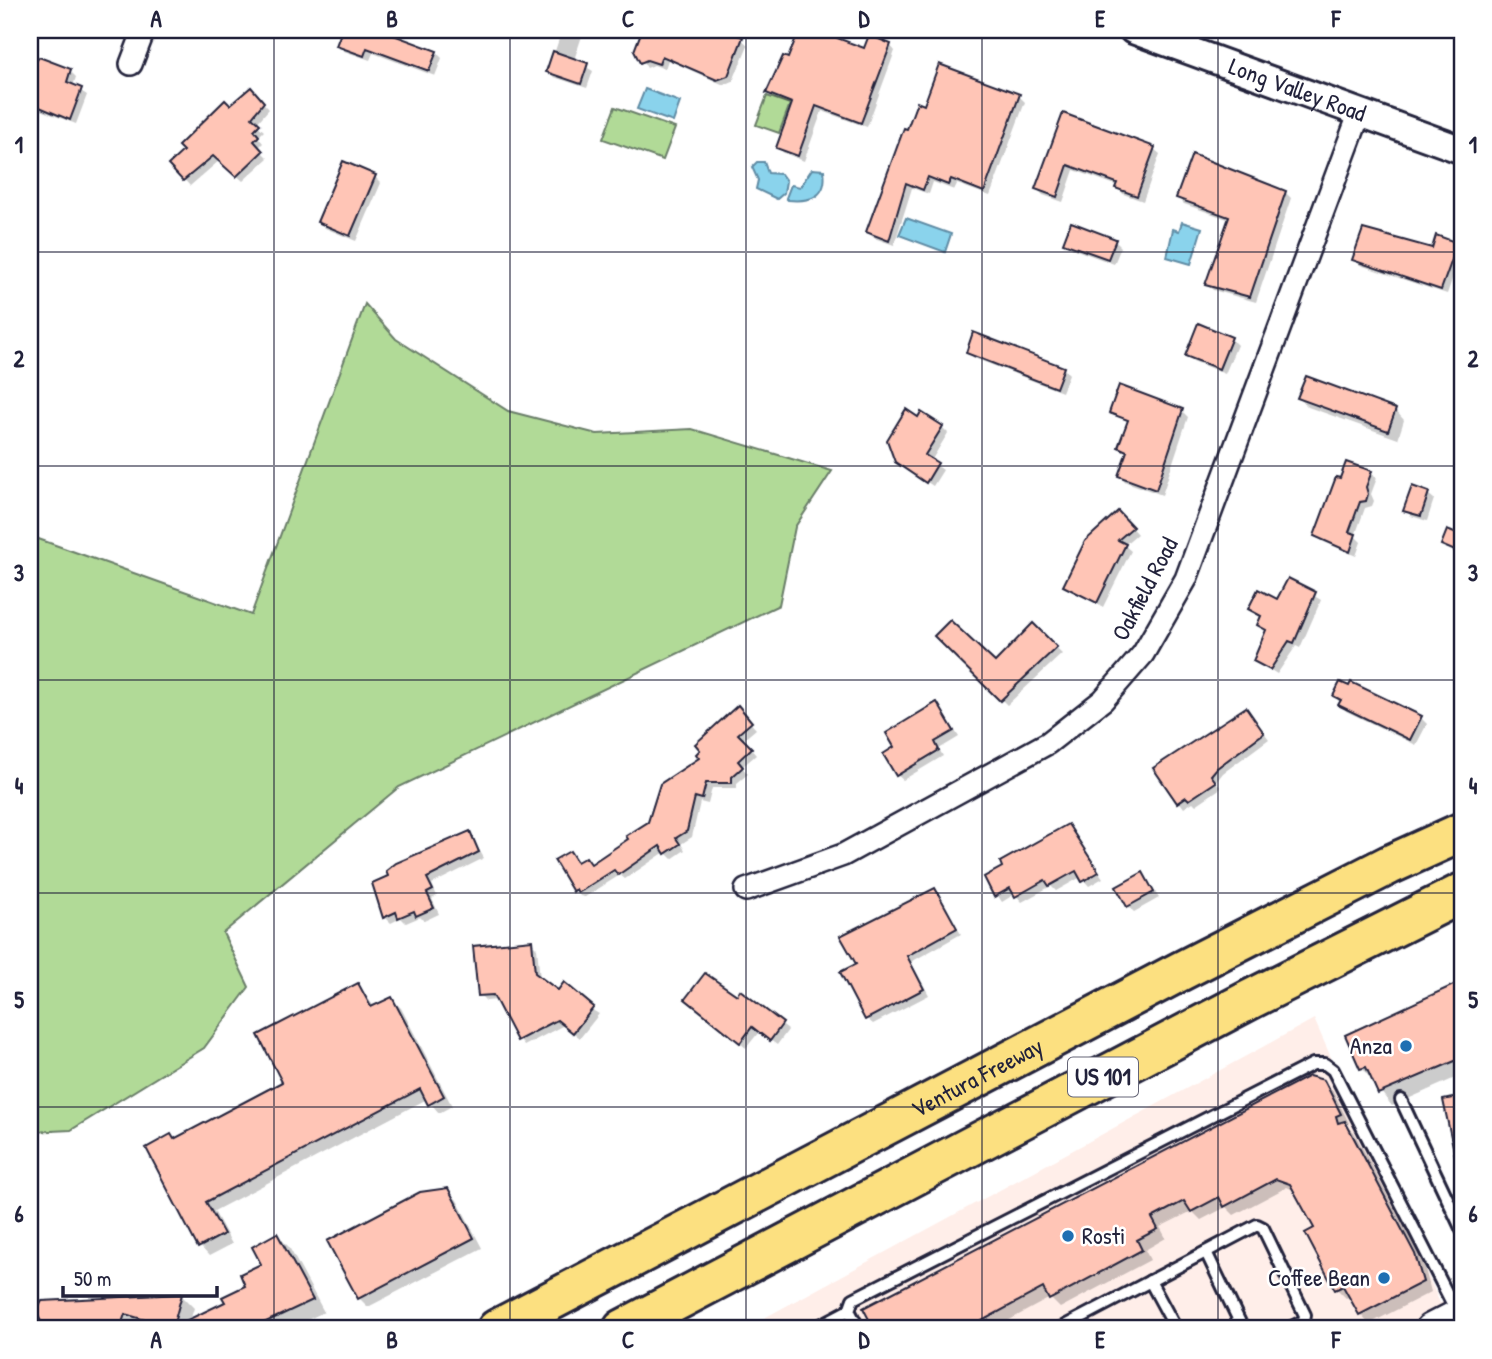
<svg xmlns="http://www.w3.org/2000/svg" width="1492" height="1359" viewBox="0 0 1492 1359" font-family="'Patrick Hand',sans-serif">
	<rect width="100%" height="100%" fill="#fff"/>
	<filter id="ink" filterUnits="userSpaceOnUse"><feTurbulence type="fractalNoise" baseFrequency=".0143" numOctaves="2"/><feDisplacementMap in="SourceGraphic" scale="14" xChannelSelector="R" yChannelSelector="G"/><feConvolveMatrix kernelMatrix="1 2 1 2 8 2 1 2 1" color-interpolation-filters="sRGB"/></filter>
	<g filter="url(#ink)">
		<path fill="#ffeee9" d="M1314,1019L1440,1303L1462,1297V1329H744Z"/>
		<g fill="#b1da97" stroke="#6a7e69" stroke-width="2">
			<path d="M767,96L790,104L779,133L756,125Z"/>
			<path d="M615,107L675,128L663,160L603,139Z"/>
			<path d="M365,304L396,339L508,411L597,434L692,429L832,471L795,527L779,605L399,787L223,933L249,987L204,1048L71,1130L30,1132V536L251,615Z"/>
		</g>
		<g fill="#8ad3ec" stroke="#608ca5" stroke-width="2">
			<path d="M645,89L680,102L673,122L637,109Z"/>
			<path d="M757,162H764L768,173L781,174L786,181L784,193L777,199L756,189L758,180L752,167Z"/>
			<path d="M812,169L824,170C828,197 811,202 788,200L786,198L791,185L800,187Z"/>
			<path d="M906,218L951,234L945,252L899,235Z"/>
			<path d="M1182,222L1202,228L1191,264L1167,257L1173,229L1179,231Z"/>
		</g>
		<g fill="#0003">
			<path d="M344,30H373L436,52L442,58L435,76L373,53L370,60L344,51L338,45Z"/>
			<path d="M555,30H584L574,60L593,71L587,88L554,77L548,72L559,39L554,34Z"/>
			<path d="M644,30H743L740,38L748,45L733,81L724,85L668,60L665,69L654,65L647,68L636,51Z"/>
			<path d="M801,30H828L826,35L865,50L890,45L895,51L867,127L822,111L804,161L784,153L778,148L793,106L774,99L768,93L790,60Z"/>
			<path d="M1454,30H1462V45L1455,39Z"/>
			<path d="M30,63L70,71L76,77L73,86L87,95L76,124L30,106Z"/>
			<path d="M250,89L269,109L256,124L264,131L258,137L263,143L258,148L268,158L243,181L220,160L190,186L171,165Z"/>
			<path d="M1019,96L1025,102L990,196L957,184L954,190L933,182L929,194L912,188L894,245L874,238L868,232L908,131L925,108Z"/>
			<path d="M1064,116L1154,149L1160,154L1143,201L1123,194L1118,186L1074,170L1063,202L1043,195L1037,189Z"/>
			<path d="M375,177L381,183L356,241L325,228L319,222Z"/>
			<path d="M1285,192L1291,198L1256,302L1213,290L1207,285L1230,220L1184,204L1178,198Z"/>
			<path d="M1115,241L1121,247L1114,264L1071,248L1065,242Z"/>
			<path d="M1457,244L1462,251L1447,294L1360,265L1354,259Z"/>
			<path d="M1231,339L1237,345L1225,374L1193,361L1187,356Z"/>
			<path d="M968,353L1063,368L1069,374L1062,392L974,358Z"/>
			<path d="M1462,362V381L1457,376Z"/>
			<path d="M1120,387L1182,411L1188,417L1162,495L1126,482L1120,476L1128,454L1120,447L1129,422L1111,412Z"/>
			<path d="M1299,398L1395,410L1404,420L1398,439L1308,407Z"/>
			<path d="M919,419L942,427L948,433L931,461L943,470L933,486L899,463Z"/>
			<path d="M1371,472L1377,478L1371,494L1374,501L1372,506L1365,508L1355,536L1361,542L1356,556L1322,541L1316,535Z"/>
			<path d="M1428,494L1434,499L1427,521L1411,516L1405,510Z"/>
			<path d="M1118,513L1137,534L1124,545L1131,551L1103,607L1065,586Z"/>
			<path d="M1448,532L1462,538V556L1443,545Z"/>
			<path d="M1289,581L1321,600L1300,648L1296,646L1277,674L1255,660L1267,632L1259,625L1262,618L1250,609L1278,601Z"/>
			<path d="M1033,626L1062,654L1007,705L937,636L995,664Z"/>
			<path d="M1335,696L1421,718L1427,724L1416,745L1346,711Z"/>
			<path d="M937,704L959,737L939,749L943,756L903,780L897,775V747Z"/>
			<path d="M737,708L756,729L743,740L756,755L742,767L748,774L737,783V788H712L708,804L700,802L692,837L681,844L685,850L672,859L665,852L625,879L620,875L585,897L580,896L557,861L569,853L578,864L586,859L593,865L630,839L649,823Z"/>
			<path d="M1246,709L1269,739L1223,773L1216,782L1221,788L1196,805L1193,802L1184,808L1155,769Z"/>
			<path d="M1067,826L1103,878L1089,886L1081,877L1056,891L1051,886L1022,902L1015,894L1002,902L986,878Z"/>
			<path d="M469,833L484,858L432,884L437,896L432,899L439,914L424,921L420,917L406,923L401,918L391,923L385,917L375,884Z"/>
			<path d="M1143,874L1159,898L1134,912L1128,906Z"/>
			<path d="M935,891L961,934L911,962L929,995L873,1024L867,1019Z"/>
			<path d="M531,942L537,948L540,979L599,1014L580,1038L564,1025L524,1046L497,1000L486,1001L480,995Z"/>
			<path d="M1462,983V1075L1392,1106L1362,1068L1347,1036Z"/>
			<path d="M358,985L375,1008L391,999L401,1008L452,1106L439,1113L427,1099L214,1211L232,1244L209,1256L200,1246L175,1141L285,1083Z"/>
			<path d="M741,993L788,1030L777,1045L759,1032L746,1048L693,1005L737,998Z"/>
			<path d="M1323,1082L1333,1091L1349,1123L1346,1125L1354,1132L1424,1265L1431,1292L1369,1324L1360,1314L1351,1296L1346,1298L1337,1289L1316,1229L1296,1191L1287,1187L1234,1215L1226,1207L1201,1220L1192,1211L1160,1227L1166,1238L1145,1250L1150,1260L1060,1308L1050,1298L993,1329H876L866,1309Z"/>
			<path d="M1462,1098V1168L1458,1164L1445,1102Z"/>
			<path d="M447,1190L457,1200L482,1248L368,1307L359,1298Z"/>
			<path d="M277,1235L289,1247L324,1312L288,1329H151L137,1325L136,1329H47L38,1312L43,1303L182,1296L194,1308L190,1321L227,1303L248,1286L264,1264Z"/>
			<path d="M1139,1323L1145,1329H1127Z"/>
		</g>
		<g fill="#ffc5b6" stroke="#22223b" stroke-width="2">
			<path d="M342,30H380L437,51L429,71L367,48L364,56L336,46Z"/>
			<path d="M642,30H736L734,34L743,37L728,76L717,80L662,56L659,64L647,60L640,63L634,51Z"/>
			<path d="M799,30H816L864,48L869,35L891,44L861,123L816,106L798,156L776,148L792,103L766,93L783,56L788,58Z"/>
			<path d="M553,51L588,63L581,84L546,72Z"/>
			<path d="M39,57L71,69L67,82L82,88L70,120L30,103V61L35,63Z"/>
			<path d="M939,64L1020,94L984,192L951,179L948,185L928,177L923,190L906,183L889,241L866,232L904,128L907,129L917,102L924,105Z"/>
			<path d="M251,87L264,102L252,117L260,124L254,130L259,136L254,141L263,151L236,177L213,156L183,181L168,165L183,151L178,146L225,100L230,105Z"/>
			<path d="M1063,113L1155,147L1137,196L1115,188L1117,183L1068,165L1057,197L1035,189Z"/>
			<path d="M1192,154L1286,191L1250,297L1205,285L1229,217L1176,198Z"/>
			<path d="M343,161L376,175L350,236L317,222Z"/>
			<path d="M1071,222L1116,239L1108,259L1063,243Z"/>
			<path d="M1363,229L1432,248L1436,235L1458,243L1441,290L1352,260Z"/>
			<path d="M1198,323L1232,337L1219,369L1185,356Z"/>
			<path d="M973,332L1064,367L1056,388L966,353Z"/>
			<path d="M1306,376L1396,409L1388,431L1297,398Z"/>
			<path d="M1119,385L1183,409L1156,490L1118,476L1127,451L1118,447L1128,420L1109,413Z"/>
			<path d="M906,409L918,417L921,412L943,426L925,455L938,463L926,483L895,462L887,440Z"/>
			<path d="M1346,462L1372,471L1366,487L1368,494L1366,501L1360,502L1349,532L1356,534L1350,552L1314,536L1336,477L1340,478Z"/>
			<path d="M1412,486L1429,492L1421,516L1403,511Z"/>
			<path d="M1118,511L1133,527L1118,540L1126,544L1097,603L1063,586L1085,541Z"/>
			<path d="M1447,530L1462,536V554L1441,545Z"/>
			<path d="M1288,578L1316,592L1294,643L1289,641L1270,670L1253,661L1266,630L1257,625L1261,616L1248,609L1258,589L1277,599Z"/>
			<path d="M950,620L995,662L1033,623L1057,647L1000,701L934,636Z"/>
			<path d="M1340,682L1349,686L1351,682L1422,716L1410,740L1338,705L1341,700L1333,696Z"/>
			<path d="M937,702L954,731L935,742L939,750L896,776L883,754L894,747L886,733Z"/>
			<path d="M738,705L752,722L738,734L752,748L738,761L743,767L732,777V783H706L702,799L695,797L687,831L676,838L680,844L665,854L660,846L618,875L614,870L578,893L576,889L573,892L554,860L570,851L577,862L586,857L591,864L628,839L626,836L648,822L660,784L699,758L696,754L700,750L695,744Z"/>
			<path d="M1246,707L1264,733L1217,768L1211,775L1216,782L1189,800L1186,797L1177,803L1153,768Z"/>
			<path d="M1068,824L1099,872L1082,882L1076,871L1049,886L1045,880L1015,897L1010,888L994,897L984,877L1002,867L1000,862Z"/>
			<path d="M470,831L479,852L427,878L433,890L427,893L434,908L416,916L414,911L398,918L396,912L383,918L372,883L388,876L386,871L396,863Z"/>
			<path d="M1143,872L1154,892L1127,907L1116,887Z"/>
			<path d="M935,888L957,928L907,956L924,989L865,1020L840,972L856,964L840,936Z"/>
			<path d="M532,940L535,973L558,990L564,982L594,1007L573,1033L557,1020L517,1041L493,995L478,996L473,946Z"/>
			<path d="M705,973L737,995L740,990L783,1023L770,1041L752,1027L740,1043L685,999Z"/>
			<path d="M1462,981V1058L1378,1094L1366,1067L1360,1069L1345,1035Z"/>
			<path d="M358,983L371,1007L392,997L444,1096L428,1105L420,1089L206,1202L224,1234L198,1248L146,1148L171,1134L174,1139L282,1082L258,1035Z"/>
			<path d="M1309,1076L1324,1080L1341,1114L1336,1116L1338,1123L1345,1121L1415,1254L1423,1282L1359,1315L1343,1286L1335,1290L1305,1233L1314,1228L1290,1184L1276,1179L1224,1207L1219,1197L1191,1212L1184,1201L1152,1218L1158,1229L1137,1240L1142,1250L1049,1300L1043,1288L967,1329H874L863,1308Z"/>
			<path d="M1462,1096V1155L1455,1156L1443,1100Z"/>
			<path d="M448,1188L474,1238L358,1299L327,1241L420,1192Z"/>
			<path d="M277,1233L313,1300L251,1329H169L172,1328L125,1314L120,1329H45L36,1312L42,1301L182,1294L173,1327L225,1302L222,1297L245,1286L240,1274L261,1264L252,1247Z"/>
		</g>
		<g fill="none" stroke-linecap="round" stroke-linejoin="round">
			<g stroke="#22223b" stroke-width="16">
				<g id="service">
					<path d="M1401,1100L1462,1230"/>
					<path d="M1206,1252L1243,1329"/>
					<path d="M1150,1281L1176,1329"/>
					<path d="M849,1310L859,1329"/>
					<path d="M813,1329L849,1310L853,1299L1313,1064H1325L1333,1070L1457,1313"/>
					<path d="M1059,1329L1257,1225L1263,1228L1305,1315L1304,1321L1288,1329"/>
				</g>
			</g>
			<g stroke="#22223b" stroke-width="26">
				<g id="minor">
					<path d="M131,64L144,30"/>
					<path d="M746,890L843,855L1048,743L1103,700L1143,654L1186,579L1360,112"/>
				</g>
			</g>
			<g stroke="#22223b" stroke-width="32">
				<g id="tertiary">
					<path id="s1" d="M1133,30L1462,150"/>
				</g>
			</g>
			<g stroke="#22223b" stroke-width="35">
				<path id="secondary" d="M1431,1329L1462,1313"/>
			</g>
			<g stroke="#22223b" stroke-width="44">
				<g id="motorway">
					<path id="s2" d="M497,1329L1181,971L1389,865L1462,832"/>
					<path d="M623,1329L1251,999L1462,893"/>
				</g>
			</g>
			<use href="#service" stroke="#fff" stroke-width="10"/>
			<use href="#minor" stroke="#fff" stroke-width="21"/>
			<use href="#tertiary" stroke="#fff" stroke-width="26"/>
			<use href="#secondary" stroke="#fff" stroke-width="30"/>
			<use href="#motorway" stroke="#fce080" stroke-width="38"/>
		</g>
	</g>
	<path fill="none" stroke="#22223b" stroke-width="2" stroke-opacity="0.55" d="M274,30V1329M510,30V1329M746,30V1329M982,30V1329M1218,30V1329M30,252H1462M30,466H1462M30,680H1462M30,893H1462M30,1107H1462"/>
	<g fill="#1f6fb2" stroke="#fff" stroke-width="2.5">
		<circle cx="1406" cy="1046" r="7"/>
		<circle cx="1068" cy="1236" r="7"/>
		<circle cx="1384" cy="1278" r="7"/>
	</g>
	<g text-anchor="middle" stroke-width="5" stroke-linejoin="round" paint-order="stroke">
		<rect fill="#fff" stroke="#646476" stroke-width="2" x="1068" y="1057.5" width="70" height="39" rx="5"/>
		<g font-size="23" font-weight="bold" fill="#22223b">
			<text x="1103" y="1085">US 101</text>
		</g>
		<g font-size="24" fill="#22223b" stroke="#fff">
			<text dy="8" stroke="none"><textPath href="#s1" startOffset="175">Long Valley Road</textPath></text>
			<text transform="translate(1145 589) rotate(-62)" y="8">Oakfield Road</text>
			<text dy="8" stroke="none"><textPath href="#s2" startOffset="542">Ventura Freeway</textPath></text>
		</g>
		<g font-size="24" fill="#22223b" stroke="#fff" text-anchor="end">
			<text x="1392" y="1054">Anza</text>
			<text x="1082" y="1244" text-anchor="start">Rosti</text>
			<text x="1370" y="1286">Coffee Bean</text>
		</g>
	</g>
	<rect width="1492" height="1359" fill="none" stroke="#fff" stroke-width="77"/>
	<path d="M63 1286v10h154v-10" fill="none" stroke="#22223b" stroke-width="3.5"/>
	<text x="74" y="1286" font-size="21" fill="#22223b" stroke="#ffffff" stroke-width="5" paint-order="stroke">50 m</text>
	<rect x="38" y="38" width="1416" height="1282" fill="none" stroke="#22223b" stroke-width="2.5"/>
	<g font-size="23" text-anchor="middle" font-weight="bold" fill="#22223b">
		<text x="156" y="27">A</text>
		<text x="392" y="27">B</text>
		<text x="628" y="27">C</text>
		<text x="864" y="27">D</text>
		<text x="1100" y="27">E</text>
		<text x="1336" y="27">F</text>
		<text x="19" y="153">1</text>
		<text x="1473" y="153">1</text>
		<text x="19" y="367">2</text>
		<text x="1473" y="367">2</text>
		<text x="19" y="581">3</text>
		<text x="1473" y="581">3</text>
		<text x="19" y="794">4</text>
		<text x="1473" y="794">4</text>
		<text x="19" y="1008">5</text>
		<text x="1473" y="1008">5</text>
		<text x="19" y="1222">6</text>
		<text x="1473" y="1222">6</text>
		<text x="156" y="1348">A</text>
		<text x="392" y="1348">B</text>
		<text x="628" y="1348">C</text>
		<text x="864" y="1348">D</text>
		<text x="1100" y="1348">E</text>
		<text x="1336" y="1348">F</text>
	</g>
</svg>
